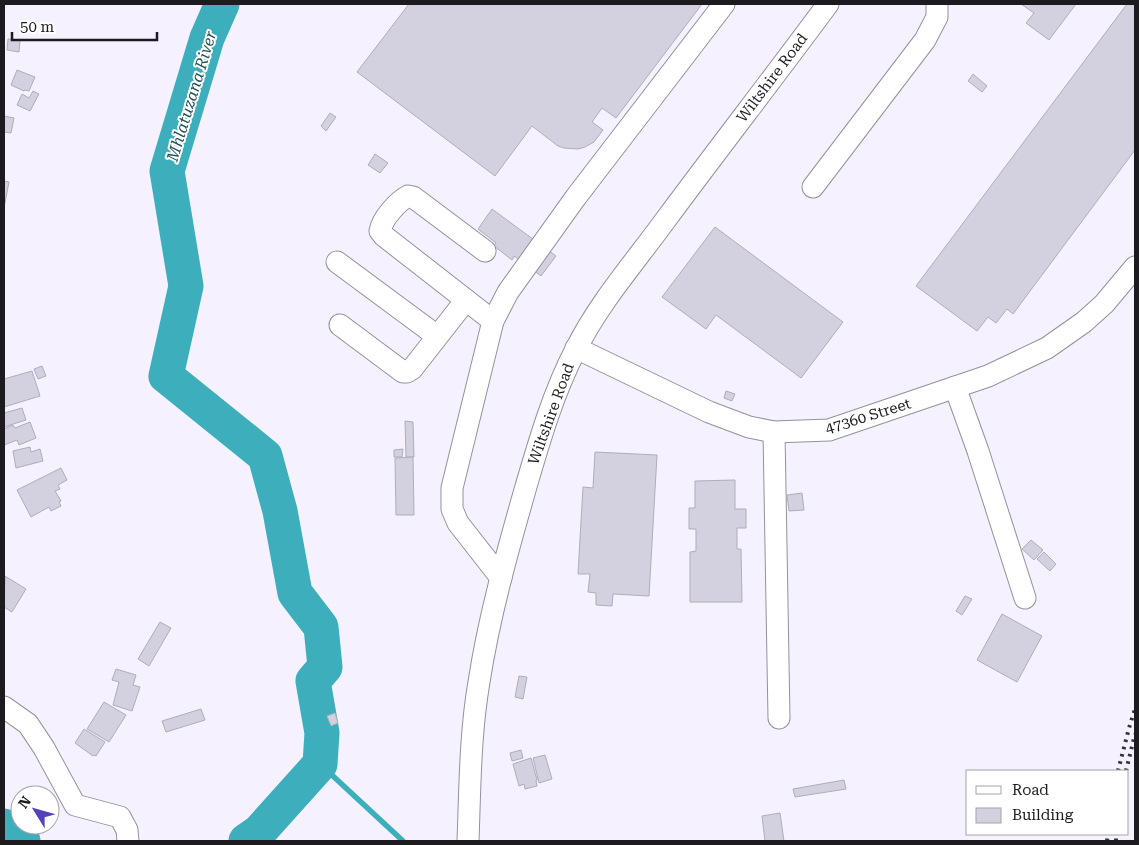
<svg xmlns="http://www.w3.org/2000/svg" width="1139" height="845" viewBox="0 0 1139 845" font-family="'Roboto Serif',serif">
	<rect width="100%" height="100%" fill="#f5f1ff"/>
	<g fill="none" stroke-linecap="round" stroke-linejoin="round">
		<path stroke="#3daebc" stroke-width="5.5" d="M320,764L403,841"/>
		<g stroke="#3daebc" stroke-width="35">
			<path d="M222,4L207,38L167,171L186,286L166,376L265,456L280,511L295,593L321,627L325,667L313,681L322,733L320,764L259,832L246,841"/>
			<path d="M4,826L23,841"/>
		</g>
	</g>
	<g fill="#d3d1df" stroke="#afadb9">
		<path d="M409,4H702L616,118L602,108L592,122L603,130L594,142L585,147L578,149L564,148L558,146L532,126L495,176L357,72Z"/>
		<path d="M1021,4H1076L1049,40L1026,23L1034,13Z"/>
		<path d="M1127,4H1135V150L1013,314L1007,309L996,323L988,317L977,331L916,286Z"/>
		<path d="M8,39L20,40L19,52L7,50Z"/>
		<path d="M17,70L35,77L29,91L24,90V91L11,85Z"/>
		<path d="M973,74L987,86L982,92L968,81Z"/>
		<path d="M33,91L39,94L30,111L17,105L22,94L29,98Z"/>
		<path d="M330,113L336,117L326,131L321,126Z"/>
		<path d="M4,116L14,118L11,133L4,132Z"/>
		<path d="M375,154L388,163L380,173L368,165Z"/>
		<path d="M4,181L9,182L4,208Z"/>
		<path d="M492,209L556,256L541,276L514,256L512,260L494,246L496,243L478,229Z"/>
		<path d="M715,227L843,322L801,378L716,315L706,329L662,297Z"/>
		<path d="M42,366L46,376L38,379L34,369Z"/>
		<path d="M32,371L40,396L4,407V379Z"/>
		<path d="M726,391L735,394L732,401L724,398Z"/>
		<path d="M22,408L26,420L4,427V413Z"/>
		<path d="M405,421L413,422L414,457H406Z"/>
		<path d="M30,422L36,438L19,445L17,440L4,445V429L13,425L15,428Z"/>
		<path d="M30,447L31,452L40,449L43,461L16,468L13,451Z"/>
		<path d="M403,449L402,457H394V450Z"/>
		<path d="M595,452L657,455L649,596L613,594L612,606L596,605V593L588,592L590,574H578L583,487L593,488Z"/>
		<path d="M413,457L414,515H396L395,458Z"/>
		<path d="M61,468L67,480L58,485L60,489L55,491L61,501L59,502L61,506L51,511L49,507L31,517L17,490Z"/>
		<path d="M735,480V509H746V528H737V549H741L742,602H690V552L696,551V529H689V508H695V481Z"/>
		<path d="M802,493L804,510L789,511L787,495Z"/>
		<path d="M1031,540L1043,550L1034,560L1022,549Z"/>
		<path d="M1044,552L1056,564L1050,571L1037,559Z"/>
		<path d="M5,576L26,589L12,612L4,607Z"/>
		<path d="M965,596L972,599L962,615L956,611Z"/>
		<path d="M1002,614L1042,636L1017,682L977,660Z"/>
		<path d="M160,622L171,628L149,666L138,659Z"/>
		<path d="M116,669L136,675L133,685L140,687L132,711L113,705L119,682L112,680Z"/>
		<path d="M519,676L527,677L523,699L515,697Z"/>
		<path d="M104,702L126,715L109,742L87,729Z"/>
		<path d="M201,709L205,720L166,732L162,721Z"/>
		<path d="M335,713L338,723L331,726L327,716Z"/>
		<path d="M84,729L105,742L96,756L94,755L93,756L75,743Z"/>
		<path d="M521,750L523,758L512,761L510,753Z"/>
		<path d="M545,755L552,779L539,783L533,758Z"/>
		<path d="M531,758L537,780H536L537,786L525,789L524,784L519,786L513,764Z"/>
		<path d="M844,780L846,789L795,797L793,789Z"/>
		<path d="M780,813L784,841H765L762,816Z"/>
	</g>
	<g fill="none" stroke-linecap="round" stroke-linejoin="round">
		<g stroke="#94919d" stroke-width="23">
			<g id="minor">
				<path d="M813,187L925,40L937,17V4"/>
				<path d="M485,251L413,197L408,196C397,202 382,219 380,231L384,236L493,321"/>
				<path d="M337,262L437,336"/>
				<path d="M340,325L403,372H407L412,369L466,300"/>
				<path d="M576,348L709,412L749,427L774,432L829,430L988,376L1047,348L1084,322L1104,304L1135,267"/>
				<path d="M955,387L978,451L1025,598"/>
				<path d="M774,432L779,718"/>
				<path d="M501,578L458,523L452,509V488L493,321L508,292L576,197L724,4"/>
				<path d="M4,707L28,724L44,748L75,805L120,817L127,830L128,841"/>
				<path d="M468,841C470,788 470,734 479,682C489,617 507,553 525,490C539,442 553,393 576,349C599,303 634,263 664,222C718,149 774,77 828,4"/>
			</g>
		</g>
		<use href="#minor" stroke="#fff" stroke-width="21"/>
		<g stroke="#353339" stroke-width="4" stroke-dasharray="2.5 5" stroke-linecap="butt">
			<path d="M1118,771L1129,728L1135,709"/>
			<path d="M1126,771L1135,734"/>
			<path d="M1107,841L1108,834"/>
			<path d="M1116,841V834"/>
		</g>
	</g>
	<g text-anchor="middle" stroke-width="4" stroke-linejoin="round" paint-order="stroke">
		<g font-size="15" fill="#1d1b20" stroke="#fff">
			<text transform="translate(772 78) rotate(-53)" y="5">Wiltshire Road</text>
			<text transform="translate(551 414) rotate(-70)" y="5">Wiltshire Road</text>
			<text transform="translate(868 416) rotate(-17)" y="5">47360 Street</text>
		</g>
		<g font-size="16" font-style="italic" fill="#1f4f56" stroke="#fff">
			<text transform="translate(191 96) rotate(-73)" y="6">Mhlatuzana River</text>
		</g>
	</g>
	<rect width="1139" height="845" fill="none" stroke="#1d1b20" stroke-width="10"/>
	<rect x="966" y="770" width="162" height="65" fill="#ffffff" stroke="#a5a4a6"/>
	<rect x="976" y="786" width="25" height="8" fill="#ffffff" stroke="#a5a4a6"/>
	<text x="1012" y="795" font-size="15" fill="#1d1b20">Road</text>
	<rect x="976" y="808" width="25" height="15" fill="#d3d1df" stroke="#a5a4a6"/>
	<text x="1012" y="820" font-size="15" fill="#1d1b20">Building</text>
	<g transform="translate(35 810) rotate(307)"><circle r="24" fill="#ffffff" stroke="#a5a4a6"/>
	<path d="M0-4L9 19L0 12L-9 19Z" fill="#5342ba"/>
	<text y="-8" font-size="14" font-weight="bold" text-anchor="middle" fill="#1d1b20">N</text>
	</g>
	<path d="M12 32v8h145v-8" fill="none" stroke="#1d1b20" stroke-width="2.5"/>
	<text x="20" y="32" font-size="15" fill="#1d1b20" stroke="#ffffff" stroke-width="4" paint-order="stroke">50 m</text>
</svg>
